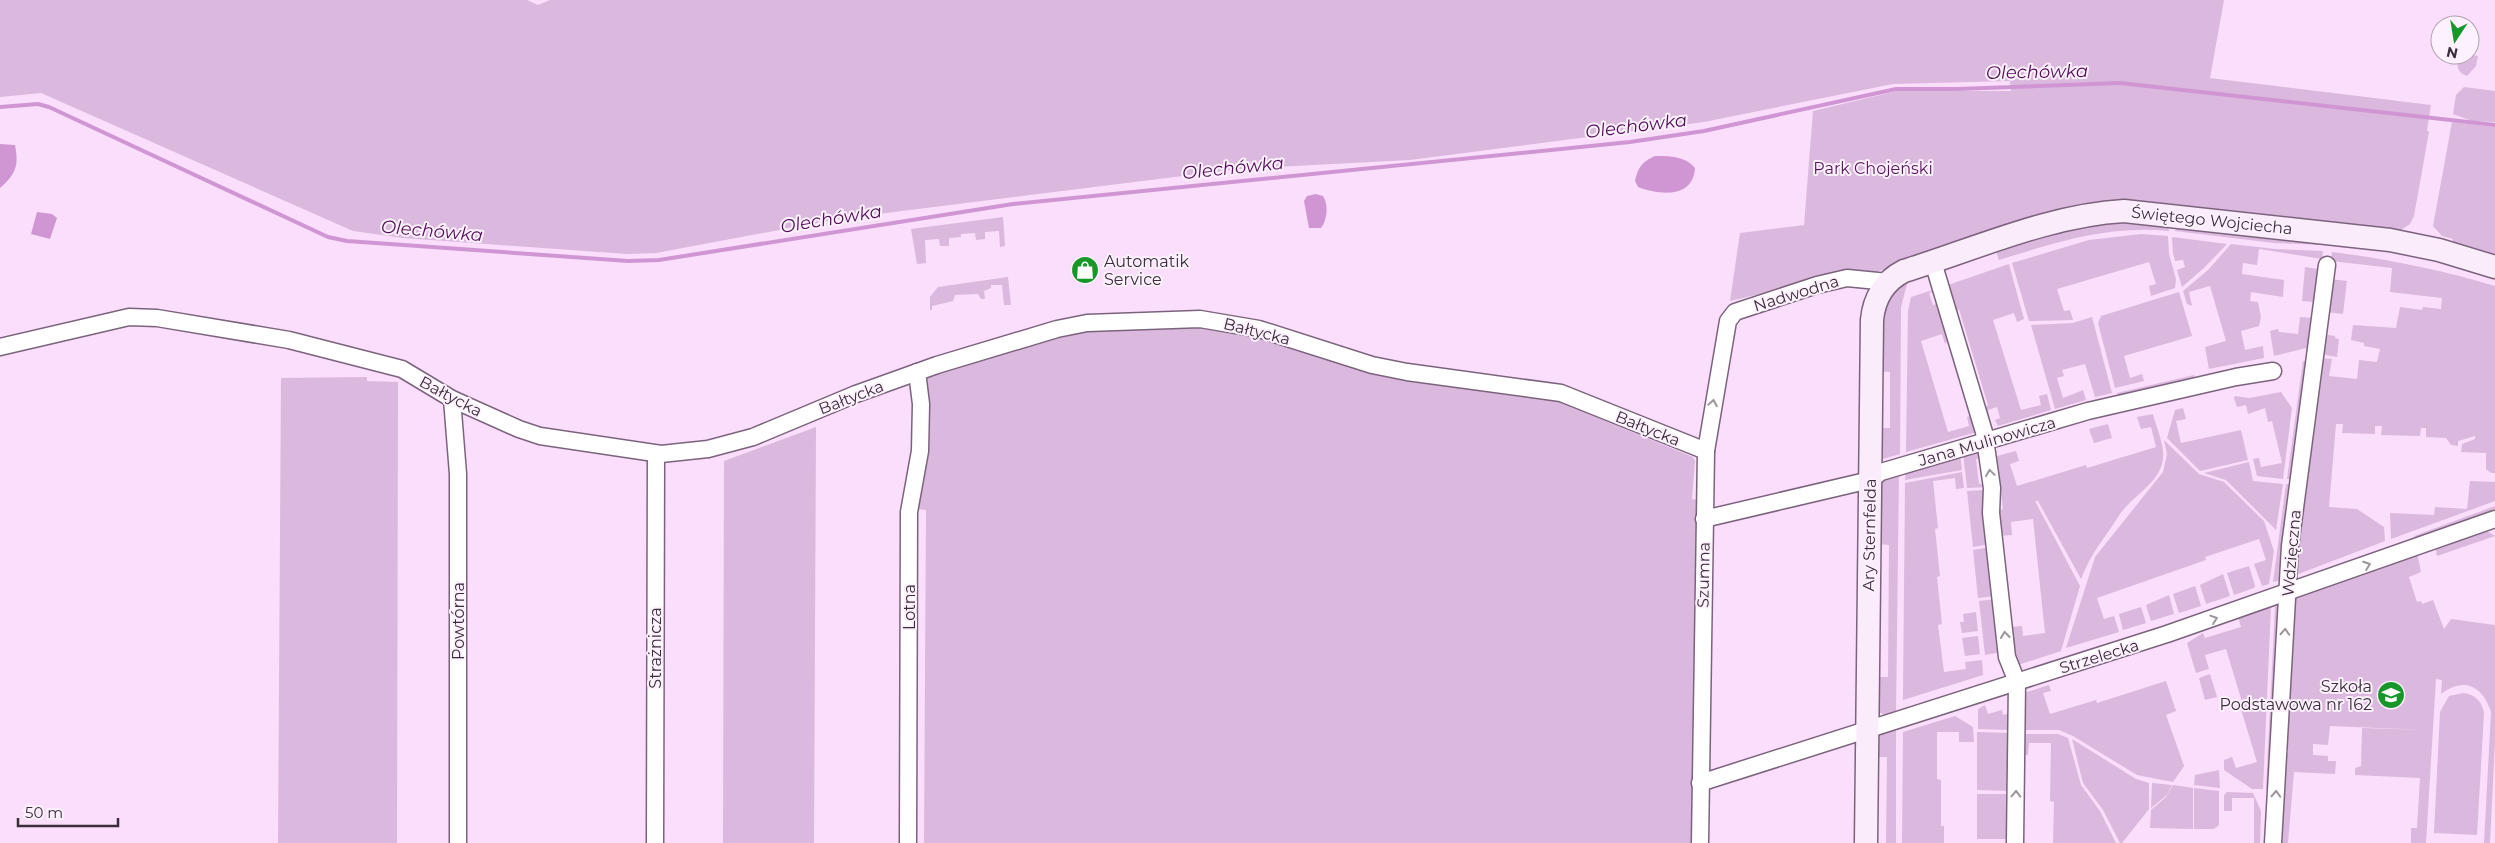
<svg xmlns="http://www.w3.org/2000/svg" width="2495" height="843" viewBox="0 0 2495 843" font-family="Montserrat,sans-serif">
	<rect width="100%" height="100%" fill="#fadefb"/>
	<g fill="#dbb8de">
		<path d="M0,0H527L538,5L550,0H2224L2210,78L2431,105L2427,130L2429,132L2414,216L2410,224L2401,230L2119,201L2096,202L2069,208L1876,272L1790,287L1730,301L1740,233L1804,225L1813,111L1897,91H2011L2010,81L1893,84L1704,122L1410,160L1239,169L838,219L656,253L627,254L403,238L353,231L41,93L0,97Z"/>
		<path d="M2473,55L2478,56L2476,66L2467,76C2460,74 2456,68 2458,60Z"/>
		<path d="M2464,87L2495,91V122L2472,121L2453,114L2456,95Z"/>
		<path d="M2452,122L2495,127V257L2452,244L2453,239L2442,236L2433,226Z"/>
		<path d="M1003,217L1005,246L1000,247L999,231L985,232V239L976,240L975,233L961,234V237L949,238V246H940L939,239L925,240L926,263L917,264L911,229Z"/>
		<path d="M2125,220L2167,224L2169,231C2109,225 2056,242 1999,260L1996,251L2072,227Z"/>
		<path d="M2178,225L2325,242L2324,245L2274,243L2175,231Z"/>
		<path d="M2141,234L2168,236L2169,254L2176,279L2175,288L2151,296L2149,286L2156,284L2149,262L2057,289L2064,311L2070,310L2073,320L2029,321L2012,263L2089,240Z"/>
		<path d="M2172,237L2227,244L2205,267L2182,287L2177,270L2185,267L2183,260L2175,261L2173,253Z"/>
		<path d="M2231,244L2275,249L2323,251L2322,259L2259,249L2257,265L2243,263L2242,274L2284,280L2283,297L2251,292L2250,301L2258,302L2261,317L2259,326L2241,331L2245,350L2263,346L2264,358L2209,369L2205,347L2226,341L2210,286L2189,292L2192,306L2187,304L2183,291L2208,270Z"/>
		<path d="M2332,252C2389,259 2441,270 2495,286V473H2491L2486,469V453L2461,452L2462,444L2475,439V436L2458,441V446L2451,445L2446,438L2426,437V428H2421L2420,436L2381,435L2382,426H2375V434L2342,433L2343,424H2336L2329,507L2357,509L2384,527L2385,541L2293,576L2318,358L2332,359L2329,376L2357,379L2359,360L2377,362L2380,349L2364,346V343L2351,340L2353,325L2396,328L2400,307L2422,310L2423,307L2441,309L2442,298L2390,292L2392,268L2331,261Z"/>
		<path d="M2009,264L2024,319L2017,322L2014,313L1993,320L2021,410L2041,405L2039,396L2047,394L2051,410L1998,426L1995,420L2000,418L1997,407L1988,410L1991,427L1987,429L1981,412L1988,405L1959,309L1953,314L1945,286Z"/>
		<path d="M2305,267L2319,269L2315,302L2302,301Z"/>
		<path d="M1008,277L1011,305H1004L1002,285H991V288L984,291L985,299H981L978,294L955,295L953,301L932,306V310H930V297L938,287Z"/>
		<path d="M2330,279L2347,281L2343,314L2326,312Z"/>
		<path d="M1908,280L1901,307L1900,454L1883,459L1880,428H1890V372L1880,371V321L1890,295Z"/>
		<path d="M1936,289L1937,291L1929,293L1933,305L1940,303L1951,337L1945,344L1942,334L1921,341L1948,432L1969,426L1967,417L1974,415L1977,432L1906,452L1908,311L1911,297Z"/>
		<path d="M2179,292L2192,336L2124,356L2130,378L2142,374L2144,381L2115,388L2098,323L2101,316Z"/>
		<path d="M2092,317L2112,393L2095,397L2085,364L2062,370L2064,376L2057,378L2063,398L2083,390L2086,400L2055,409L2031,325L2073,323Z"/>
		<path d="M2300,317L2313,318L2310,347L2274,356L2270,331L2278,329L2279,332L2298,334Z"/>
		<path d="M1208,325L1565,400L1566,405L1693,457L1695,461L1692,499L1698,500L1692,843H924L926,510L916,509L927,379L931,374L1079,330Z"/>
		<path d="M2323,334L2335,336V338L2339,339L2337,357L2320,354Z"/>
		<path d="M2303,361H2309L2294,480L2287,479Z"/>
		<path d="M2194,375L2195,379L2118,398L2117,393Z"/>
		<path d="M367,377V381L398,382L397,843H278L281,378Z"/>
		<path d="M2281,392L2292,408L2283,479L2257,476L2253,459L2259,458L2261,467L2282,463L2272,421L2268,422L2265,408L2248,414L2246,405L2237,407L2234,398L2235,396L2249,398Z"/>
		<path d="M2183,408L2186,419L2176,421L2181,443L2241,430L2248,460L2200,471L2167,438L2175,410Z"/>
		<path d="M2153,414C2156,427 2165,445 2163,459C2160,484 2130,497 2118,517C2105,538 2090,554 2081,579L2038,501H2035L2080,586L2061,651L2015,666L2008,627L2022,626L2023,636L2045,633L2033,519L2011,522L2012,535L1998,536L1995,513L2003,509L1997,456L2016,451L2019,461L2010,464L2017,486L2086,465L2087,468L2156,447L2151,427L2141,429L2137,417Z"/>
		<path d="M2108,424L2112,438L2094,443L2089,429Z"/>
		<path d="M816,427L814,843H723L724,461Z"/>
		<path d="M2164,440L2199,474L2224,482L2264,521L2274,551L2269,584L2262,586L2254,564L2266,560L2259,539L2205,557L2206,560L2097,598L2104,619L2114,616L2119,632L2066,648L2095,557L2163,472L2167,454Z"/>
		<path d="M1984,447L1985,458L1976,459L1979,484L1988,485V487L1967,488L1963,453Z"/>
		<path d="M1960,454L1962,470L1905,480L1906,470Z"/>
		<path d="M2249,462L2253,481L2283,484L2276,530L2226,480L2204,473Z"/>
		<path d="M1899,472L1896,712L1885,715L1878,712L1877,677H1888L1889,545L1878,544L1881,484L1883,479Z"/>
		<path d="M1962,472L1964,488L1956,489L1955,478L1933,481L1938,528L1935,529L1940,576L1937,577L1942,624L1938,625L1944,672L1966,669L1965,662L1982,660L1983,675L1903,700L1905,483Z"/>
		<path d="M2470,481L2495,482V501L2391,539L2390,513L2434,515L2435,507L2467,509Z"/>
		<path d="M2286,484L2294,485L2284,579L2273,582Z"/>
		<path d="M1984,490L1990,544L1973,547L1967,491Z"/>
		<path d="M2495,506V514L2416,544L2414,536Z"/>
		<path d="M2482,528L2495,536L2437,556L2435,545Z"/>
		<path d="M1991,547L1996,596L1978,598L1973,550Z"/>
		<path d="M2417,552L2421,572L2409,577L2417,602L2421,601L2422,604L2433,600L2444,629L2451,619L2495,625V742L2490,843H2484L2491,712C2483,687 2465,676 2441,694L2442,680L2436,679L2426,843H2411V828H2417L2420,778L2355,775V768L2361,766L2362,728L2426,730L2330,726L2328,745L2313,744V755L2328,756V761H2336L2335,774L2294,772L2288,843H2279L2284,754H2288V749L2283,748L2292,600L2298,595Z"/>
		<path d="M2249,566L2255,586L2254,588L2234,595L2227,573Z"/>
		<path d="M2223,574L2230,596L2206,604L2200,585Z"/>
		<path d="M2195,586L2201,606L2179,613L2173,594Z"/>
		<path d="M2169,595L2174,614L2151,621L2146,605Z"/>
		<path d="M1996,599L2002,652L1985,655L1979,601Z"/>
		<path d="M2282,603L2273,789H2266L2275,607Z"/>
		<path d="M2271,606L2263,789H2252L2224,770V760L2232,757L2236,768L2257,762L2240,706L2243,705L2226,649L2205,655L2209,669L2196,673L2187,643L2203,633L2205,638L2241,627L2238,617Z"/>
		<path d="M2141,607L2146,623L2123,630L2119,614Z"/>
		<path d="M1976,612L1978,631L1962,633L1960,622H1964L1963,614Z"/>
		<path d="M1978,636L1980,654L1965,656L1962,638Z"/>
		<path d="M2210,674L2217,697L2205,700L2199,678Z"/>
		<path d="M2166,681L2176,711L2166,715L2184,766L2173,782L2137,775L2073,736L2059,730H2021V694L2049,685L2051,691L2043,693L2050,714L2096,700L2097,703Z"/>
		<path d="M2463,693C2475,694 2482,702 2484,713L2477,835L2434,833L2440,712L2449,696Z"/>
		<path d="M1985,705L1988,714L2002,710L2003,715L2010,713V730L1978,729V709Z"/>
		<path d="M1955,716L1973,727L1974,742H1959V732H1937V779L1941,780V826H1944V843H1902L1903,732Z"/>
		<path d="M1896,726V843H1886L1887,757H1877C1878,736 1876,734 1896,726Z"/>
		<path d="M1977,732L2011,733L2010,791L1977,790Z"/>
		<path d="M2021,734H2058L2068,738L2081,785L2100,811L2116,843H2053L2054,802L2050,801L2051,743H2029L2028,755H2020Z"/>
		<path d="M2072,739L2136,779L2149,783V809L2122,843H2120L2103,810L2083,783Z"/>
		<path d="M2219,770L2220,788L2194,785L2195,775Z"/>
		<path d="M2152,783L2172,785L2167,795L2151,808Z"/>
		<path d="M2173,785L2193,788V829L2150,828L2151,810L2166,797Z"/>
		<path d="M2194,788L2219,791V825L2214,829H2194Z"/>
		<path d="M2227,792L2253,793L2261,811L2260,843H2254V798H2232V811H2224V795Z"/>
		<rect x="1977" y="794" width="33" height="45"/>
	</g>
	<g fill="#d096d4">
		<path d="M0,144L15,145C19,165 16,174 0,188Z"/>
		<path d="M1655,156C1670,156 1685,156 1695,168C1693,199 1659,195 1638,187L1635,181C1638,167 1642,162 1655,156Z"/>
		<path d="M1316,194L1323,196C1329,205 1327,220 1321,228H1309L1304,201L1307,196Z"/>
		<path d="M37,212L52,214L57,218L50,239L31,234Z"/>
	</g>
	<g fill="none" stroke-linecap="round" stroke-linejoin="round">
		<path stroke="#d096d4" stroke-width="4" d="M0,107L38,104L49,107L328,237L347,241L628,261L659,260L1013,204L1630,142L1704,131L1896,89H1957L2120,83L2495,125"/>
		<g stroke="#7c637d" stroke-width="19">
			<g id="street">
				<path d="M1933,262L1984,432L1992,488L1991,513L2007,657L2017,682L2015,843"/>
				<path d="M0,347L129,317L157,318L289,340L402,369L452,399L519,429L540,436L661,454L708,449L753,437L856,394L937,365L1057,329L1087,323L1200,319L1259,329L1372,365L1407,372L1561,393L1706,451"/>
				<path d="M452,399L458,474V843"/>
				<path d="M1704,519L1870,480L1881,472L2088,411L2236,377L2273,371"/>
				<path d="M1700,783L2167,634L2495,519"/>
				<path d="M655,843L656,454"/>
				<path d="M908,843L909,512L920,451L921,404L917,372"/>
				<path d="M1700,843L1706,451L1728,321L1735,312L1817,285L1847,278L1888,282"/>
				<path d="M2273,843L2290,546L2327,265"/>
			</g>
		</g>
		<g stroke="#7c637d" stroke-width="25">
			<path id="secondary" d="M1866,843L1872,320C1874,299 1884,281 1904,271C1975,249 2050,215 2124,211L2390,240L2439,250L2495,267"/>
		</g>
		<use href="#street" stroke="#fff" stroke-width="16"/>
		<use href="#secondary" stroke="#fbecfc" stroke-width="22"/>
	</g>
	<defs><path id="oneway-chevron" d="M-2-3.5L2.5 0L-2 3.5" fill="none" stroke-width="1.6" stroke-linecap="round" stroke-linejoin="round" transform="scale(1.25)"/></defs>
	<g stroke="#9c969c">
		<use href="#oneway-chevron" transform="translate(1713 403) rotate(-80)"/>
		<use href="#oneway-chevron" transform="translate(1990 473) rotate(-98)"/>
		<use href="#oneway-chevron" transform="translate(2367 565) rotate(-20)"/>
		<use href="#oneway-chevron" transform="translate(2214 619) rotate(-19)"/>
		<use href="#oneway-chevron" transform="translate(2285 632) rotate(-87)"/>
		<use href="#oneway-chevron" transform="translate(2005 635) rotate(-96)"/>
		<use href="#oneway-chevron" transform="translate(2016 794) rotate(-89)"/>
		<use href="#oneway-chevron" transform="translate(2276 794) rotate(-87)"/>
	</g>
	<defs>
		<g id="shop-disc" transform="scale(1.4375)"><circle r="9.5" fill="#179629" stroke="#fdf1fd"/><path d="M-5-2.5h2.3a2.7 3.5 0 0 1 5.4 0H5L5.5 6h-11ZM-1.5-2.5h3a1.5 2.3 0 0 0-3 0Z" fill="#fff"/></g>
		<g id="school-disc" transform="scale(1.4375)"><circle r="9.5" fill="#179629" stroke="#fdf1fd"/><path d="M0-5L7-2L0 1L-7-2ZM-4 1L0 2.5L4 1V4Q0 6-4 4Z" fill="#fff"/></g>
	</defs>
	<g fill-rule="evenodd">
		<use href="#shop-disc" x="1085" y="270"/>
		<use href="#school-disc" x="2391" y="695"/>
	</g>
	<g text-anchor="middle" stroke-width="4" stroke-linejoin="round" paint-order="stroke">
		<g font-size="16" fill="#5a1560" stroke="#fdf1fd">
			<text x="1873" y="174">Park Chojeński</text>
		</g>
		<g font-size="16" fill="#392e39" stroke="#fdf1fd">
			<text transform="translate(2212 220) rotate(6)" y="6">Świętego Wojciecha</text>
			<text transform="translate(1796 293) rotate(-17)" y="6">Nadwodna</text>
			<text transform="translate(1257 331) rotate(14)" y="6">Bałtycka</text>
			<text transform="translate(451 396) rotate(28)" y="6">Bałtycka</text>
			<text transform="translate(851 397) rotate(-21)" y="6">Bałtycka</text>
			<text transform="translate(1648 428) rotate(22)" y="6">Bałtycka</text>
			<text transform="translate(1987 441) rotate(-16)" y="6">Jana Mulinowicza</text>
			<text transform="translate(1869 535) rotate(-89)" y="6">Ary Sternfelda</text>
			<text transform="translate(2291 553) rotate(-85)" y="6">Wdzięczna</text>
			<text transform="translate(1703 575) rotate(-89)" y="6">Szumna</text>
			<text transform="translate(909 607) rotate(-90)" y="6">Lotna</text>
			<text transform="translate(458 621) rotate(-90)" y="6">Powtórna</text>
			<text transform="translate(655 648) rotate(-90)" y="6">Strażnicza</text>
			<text transform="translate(2099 656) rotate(-17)" y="6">Strzelecka</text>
		</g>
		<g font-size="16" fill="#392e39" stroke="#fdf1fd" text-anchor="start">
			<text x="1104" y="267">Automatik<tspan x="1104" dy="18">Service</tspan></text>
			<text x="2372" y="692" text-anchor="end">Szkoła<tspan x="2372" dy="18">Podstawowa nr 162</tspan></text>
		</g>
		<g font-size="18" font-style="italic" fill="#540d5a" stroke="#fdf1fd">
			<text transform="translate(2037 72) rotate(-1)" y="6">Olechówka</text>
			<text transform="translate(1636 126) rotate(-7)" y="6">Olechówka</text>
			<text transform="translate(1233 168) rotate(-6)" y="6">Olechówka</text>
			<text transform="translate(831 219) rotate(-9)" y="6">Olechówka</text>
			<text transform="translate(432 231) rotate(5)" y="6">Olechówka</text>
		</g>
	</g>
	<g transform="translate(2455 40) rotate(192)"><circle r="24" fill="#fdf1fd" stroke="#afa3af"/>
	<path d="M0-4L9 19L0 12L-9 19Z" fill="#179629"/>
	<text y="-8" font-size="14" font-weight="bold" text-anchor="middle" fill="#392e39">N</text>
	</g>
	<path d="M18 818v8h100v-8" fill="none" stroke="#392e39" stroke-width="2.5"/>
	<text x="25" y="818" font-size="15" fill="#392e39" stroke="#fdf1fd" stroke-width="4" paint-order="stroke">50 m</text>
</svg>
